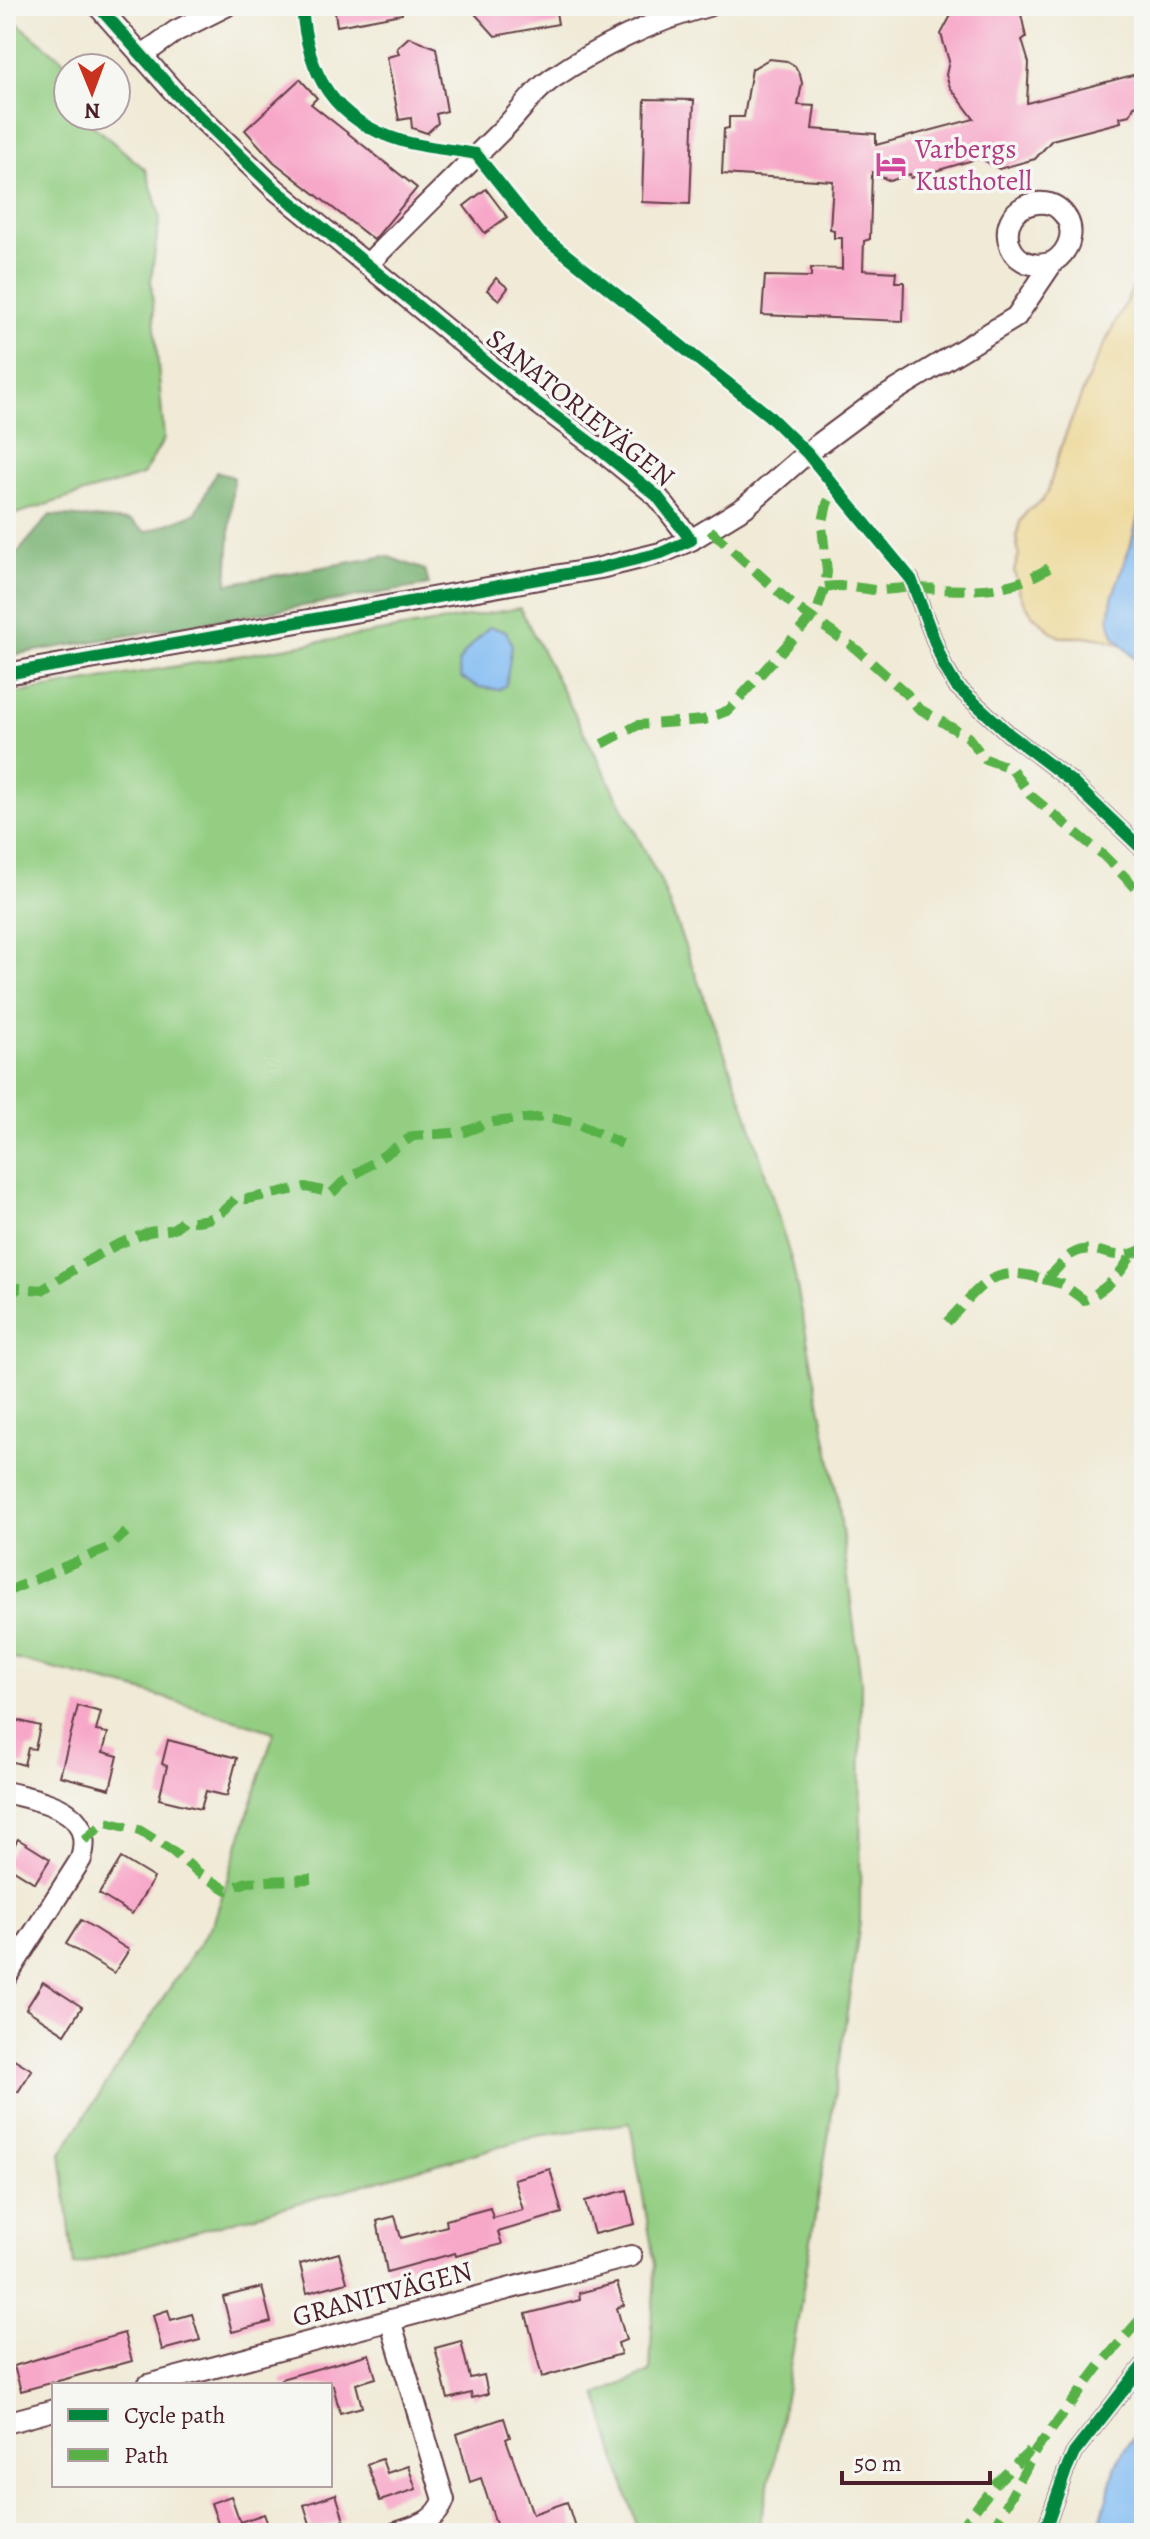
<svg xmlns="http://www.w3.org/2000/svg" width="1150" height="2539" viewBox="0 0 1150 2539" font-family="Alegreya,serif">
	<rect width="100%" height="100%" fill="#f6f6f2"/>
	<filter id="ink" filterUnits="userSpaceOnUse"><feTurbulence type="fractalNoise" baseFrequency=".0125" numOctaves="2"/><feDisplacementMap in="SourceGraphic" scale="16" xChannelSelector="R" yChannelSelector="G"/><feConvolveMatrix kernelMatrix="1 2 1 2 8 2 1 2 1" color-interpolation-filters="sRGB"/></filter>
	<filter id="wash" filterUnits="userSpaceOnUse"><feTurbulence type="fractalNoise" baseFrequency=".006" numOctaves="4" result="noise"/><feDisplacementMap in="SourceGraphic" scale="32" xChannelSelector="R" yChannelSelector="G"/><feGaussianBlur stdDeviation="1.8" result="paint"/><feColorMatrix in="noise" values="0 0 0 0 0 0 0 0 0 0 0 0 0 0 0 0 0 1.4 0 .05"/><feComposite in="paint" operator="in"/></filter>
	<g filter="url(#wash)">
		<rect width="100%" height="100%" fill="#f0ead6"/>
		<g fill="#93ce82" stroke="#6e7656" stroke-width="2">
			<path d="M6,14L63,60L68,72V116H87L90,123L146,170L160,216L151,279L164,439L143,475L6,517Z"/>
			<path d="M520,608L661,882L747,1113L793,1266L838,1499L861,1681L860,1922L833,2108L774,2464L757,2533H639L597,2395L650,2372L655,2265L630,2123L537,2136L74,2266L61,2153L214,1921L274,1732L139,1690L6,1657V695Z"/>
		</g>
		<path fill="#76b170" stroke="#60684e" stroke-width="2" d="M216,472L233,477L227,584L386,556L425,570L429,585L6,656V566L50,515L131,521L146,532L196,513Z"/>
		<path fill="#eeda9e" stroke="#9c7c64" stroke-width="2" d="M1144,266V494L1131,544L1112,598L1111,628L1121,644L1099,637H1060L1051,631L1032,614L1021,597L1014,571L1019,554L1016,537L1020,522L1027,511L1042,501L1048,491L1060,449L1091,371Z"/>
		<g fill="#81bcf3" stroke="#666e8f" stroke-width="2">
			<path d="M1144,494V669L1114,636L1109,619L1112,598L1131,544Z"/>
			<path d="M489,627L506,631L512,645L506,685L499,690L478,687L461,678L458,663L466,651Z"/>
			<path d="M1144,2419V2533H1097L1117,2462Z"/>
		</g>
		<g id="blocks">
			<g fill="#f7a8c9">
				<path d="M334,6H401L402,14L337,26Z"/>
				<path d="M468,6H555L558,24L495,36Z"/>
				<path d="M956,6H1008L1021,14L1026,37L1022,40L1029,63L1027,103L1144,72V103L1134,106L1130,115L1120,117L1121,122L1052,140L1035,159L999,169L980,158L911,178L910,174L890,181L872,172L870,239L864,241L863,270L896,272L895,282H904L903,321L762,315L765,276L811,277V268L842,269V238H834V230L830,229L833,181L722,174L724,129L729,128V117H744L752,69L769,59L787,61L795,66L800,75L802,83L798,105L815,106L812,129L876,134V145L974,119L950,87L946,75L949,61L941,34Z"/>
				<path d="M409,37L436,48L447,111L436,114L438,123L427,133L412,128L411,118L399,120L387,57L399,54L397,48Z"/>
				<path d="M300,79L317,98L311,104L417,188L374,240L274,162L245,130Z"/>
				<path d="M645,99L694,100L690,204L642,202Z"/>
				<path d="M486,189L507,217L485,233L464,206Z"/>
				<path d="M496,278L508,288L499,300L487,290Z"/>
				<path d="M78,1706L101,1712L96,1731L108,1733L103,1752L118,1756L110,1789L60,1776Z"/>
				<path d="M8,1718L40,1726L35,1749L28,1748L24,1765L6,1760Z"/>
				<path d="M168,1740L237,1758L227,1796L206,1791L201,1809L159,1799L167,1766L162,1764Z"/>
				<path d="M18,1839L50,1859L35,1883L6,1865V1859Z"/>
				<path d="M121,1858L154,1878L132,1914L99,1894Z"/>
				<path d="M81,1920L129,1950L114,1973L66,1944Z"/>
				<path d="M43,1982L82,2007L65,2034L26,2009Z"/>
				<path d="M6,2054L32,2070L18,2092L6,2085Z"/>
				<path d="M550,2169L562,2213L498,2232L502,2244L456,2256L455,2253L387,2272L377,2221L395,2216L401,2238L447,2226L446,2220L490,2208L493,2218L523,2210L514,2179Z"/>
				<path d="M627,2190L635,2224L594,2234L585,2201Z"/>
				<path d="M339,2253L347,2282L307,2293L300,2264Z"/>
				<path d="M617,2283L624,2305L617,2308L626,2340L618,2343L621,2354L542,2377L526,2314L580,2300L579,2293Z"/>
				<path d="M262,2287L271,2322L232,2332L223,2297Z"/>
				<path d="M168,2310L171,2320L192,2314L200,2340L162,2350L153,2315Z"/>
				<path d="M124,2333L132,2361L21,2391L14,2366Z"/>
				<path d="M461,2341L470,2378L484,2375L488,2394L472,2398L471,2393L448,2399L435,2348Z"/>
				<path d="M369,2354L376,2378L356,2384L362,2407L340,2413L333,2385H282L281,2379Z"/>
				<path d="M504,2418L510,2437L506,2439L533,2514L567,2502L575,2527L557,2533H499L481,2478L470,2482L457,2434Z"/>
				<path d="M382,2459L387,2473L408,2466L416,2489L380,2501L367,2464Z"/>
				<path d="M336,2494L344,2520L312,2530L304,2505Z"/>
				<path d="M231,2496L240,2522L264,2514L271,2533H216L215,2530L220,2529L211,2503Z"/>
			</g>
		</g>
	</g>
	<g filter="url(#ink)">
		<use href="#blocks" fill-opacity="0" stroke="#633d45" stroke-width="2"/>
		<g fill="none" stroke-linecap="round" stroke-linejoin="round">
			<g stroke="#633d45" stroke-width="18">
				<g id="pedestrian">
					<path d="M911,579L944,666L956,686L1009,734L1071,781L1144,851"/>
					<path d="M1044,2533L1065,2473L1074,2453L1144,2364"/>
				</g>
			</g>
			<g stroke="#633d45" stroke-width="24">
				<g id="minor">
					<path d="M141,56L176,31L226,6"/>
					<path d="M368,264C412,219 457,175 502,130C520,113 532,92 553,78C598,47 655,20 708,6"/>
					<path d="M691,540L745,507L807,453L873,404L1016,317L1053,262C1071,250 1078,227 1060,210C1054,204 1045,202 1037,203C990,208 1003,279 1053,262"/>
					<path d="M6,674L600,568L661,553L691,540L657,496L603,452L520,390L275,189L176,94L98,6"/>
					<path d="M6,1792C42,1802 96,1808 81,1859L6,1977"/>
					<path d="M390,2320L444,2500C436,2522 417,2526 396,2533"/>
					<path d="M148,2385L631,2256"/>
					<path d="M6,2423L54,2410"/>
				</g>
			</g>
			<use href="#pedestrian" stroke="#fff" stroke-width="14"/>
			<use href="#minor" stroke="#fff" stroke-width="20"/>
			<g stroke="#57b146" stroke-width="10" stroke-dasharray="20 10" stroke-linecap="butt">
				<path d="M710,530L793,605L856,649L907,694L918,708L968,737L985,759L1011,768L1030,795L1102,854L1144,896"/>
				<path d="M825,587C843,584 857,588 874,590C886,591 899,587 911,588C964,589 1001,597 1049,568"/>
				<path d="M602,744L638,725L704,720L729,710L817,611L825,587L827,572L822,526L827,504L835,487"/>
				<path d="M1043,1279L1062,1284L1084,1300C1104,1291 1120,1276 1130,1257"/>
				<path d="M6,1300L18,1288L42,1290C71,1272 99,1251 131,1239C137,1237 143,1234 149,1232C164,1229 173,1234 183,1220C206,1224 222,1216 235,1198L247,1199L306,1187L332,1193L342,1183L413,1136L464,1132L491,1122L546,1117L573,1122L622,1144"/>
				<path d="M947,1322C981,1287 990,1263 1043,1279C1059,1272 1060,1261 1072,1254C1098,1239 1113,1268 1144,1248"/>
				<path d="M6,1592L110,1547L126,1532"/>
				<path d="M84,1840L106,1822L139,1830L171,1850L199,1873L227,1890L247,1882L311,1879"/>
				<path d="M957,2533L996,2483L1031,2450"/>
				<path d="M991,2533L1036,2450L1102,2363L1144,2315"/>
			</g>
			<g stroke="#f6f6f2" stroke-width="17">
				<g id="cycleway">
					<path d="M302,6C307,75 333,120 402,141C425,148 451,149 476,154L539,233L768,415L807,453L911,579L944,666L956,686L1009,734L1071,781L1144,851"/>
					<path d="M6,674L600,568L661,553L691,540L657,496L603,452L520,390L275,189L176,94L98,6"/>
					<path d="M1044,2533L1065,2473L1074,2453L1144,2364"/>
				</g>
			</g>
			<use href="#cycleway" stroke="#00873e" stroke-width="12"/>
		</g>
	</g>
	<defs>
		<g id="hotel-bare" transform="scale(2.4)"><path d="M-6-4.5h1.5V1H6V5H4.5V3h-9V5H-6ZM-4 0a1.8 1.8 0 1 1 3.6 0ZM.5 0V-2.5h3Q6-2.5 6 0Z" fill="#d1479c" stroke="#f6f6f2" stroke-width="2.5" paint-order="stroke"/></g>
	</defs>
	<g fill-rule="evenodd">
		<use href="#hotel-bare" x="891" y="164"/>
	</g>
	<g text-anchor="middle" stroke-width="7" stroke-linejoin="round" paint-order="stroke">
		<g font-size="28" fill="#b23c85" stroke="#f6f6f2" text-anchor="start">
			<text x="915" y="158">Varbergs<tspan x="915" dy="32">Kusthotell</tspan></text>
		</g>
		<g font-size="28" fill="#4a1f2b" stroke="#f6f6f2">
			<text transform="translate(581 407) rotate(39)" y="10">SANATORIEVÄGEN</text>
			<text transform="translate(382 2293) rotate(-15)" y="10">GRANITVÄGEN</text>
		</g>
	</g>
	<rect width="1150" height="2539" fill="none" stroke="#f6f6f2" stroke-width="32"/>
	<rect x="52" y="2383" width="280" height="104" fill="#f6f6f2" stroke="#b1a0a2" stroke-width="2"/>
	<rect x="68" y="2409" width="40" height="12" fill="#00873e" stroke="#b1a0a2" stroke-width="2"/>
	<text x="124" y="2423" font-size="24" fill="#4a1f2b">Cycle path</text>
	<rect x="68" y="2449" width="40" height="12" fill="#57b146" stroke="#b1a0a2" stroke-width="2"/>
	<text x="124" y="2463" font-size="24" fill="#4a1f2b">Path</text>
	<g transform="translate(92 92) rotate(179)"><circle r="38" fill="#f6f6f2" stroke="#b1a0a2" stroke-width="2"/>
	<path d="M0-6L14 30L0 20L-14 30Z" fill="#c8321e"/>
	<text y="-12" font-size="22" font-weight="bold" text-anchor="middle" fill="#4a1f2b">N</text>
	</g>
	<path d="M842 2471v12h148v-12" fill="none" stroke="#4a1f2b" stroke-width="4"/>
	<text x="854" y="2471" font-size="24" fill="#4a1f2b" stroke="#f6f6f2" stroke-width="6" paint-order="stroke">50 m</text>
</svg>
